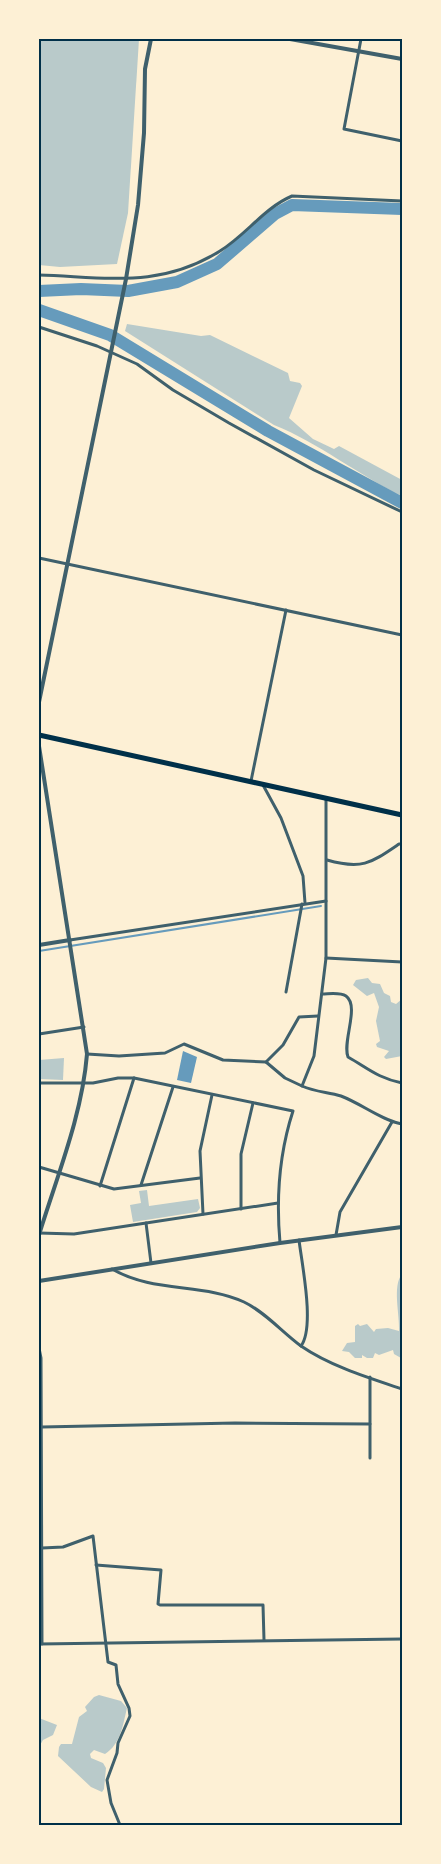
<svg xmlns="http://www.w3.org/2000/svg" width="441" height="1864" viewBox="0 0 441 1864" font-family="Helvetica,sans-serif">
	<rect width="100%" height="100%" fill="#fdf0d5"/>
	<g fill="#b9caca">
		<path d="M39,39H139L128,213L117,264L60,267L39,265Z"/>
		<path d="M127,324L201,336L210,335L288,373L290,381L300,383L302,386L289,418L313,439L334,449L339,446L402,480V496C358,475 319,443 274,425L125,331Z"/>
		<path d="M368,978L372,983L380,984L384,993L390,996L391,1002L396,1004L402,999V1056L386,1059L384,1057L389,1051L377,1047L376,1044L380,1041L376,1021L379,1007L374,993L367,996L353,985L356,980Z"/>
		<path d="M64,1058L63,1080L39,1079V1060Z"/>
		<path d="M147,1190L149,1206L198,1199L200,1208L197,1212L133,1222L130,1205L141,1203L139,1191Z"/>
		<path d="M402,1274V1365L401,1358L394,1354L393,1350L379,1355L375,1353L373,1358H367L362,1355V1358H355L349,1352L342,1351L347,1343L355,1342V1326L358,1324L360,1326L367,1324L374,1332L376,1329L388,1328L399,1331C400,1315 392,1286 402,1274Z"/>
		<path d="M99,1695L121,1701L127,1708C123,1724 121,1744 105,1754L94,1750L90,1754L91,1758L103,1763L106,1768L104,1789L102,1792L91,1787L58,1756L59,1747L61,1744H72L79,1717L87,1711L85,1707L94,1697Z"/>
		<path d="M39,1718L57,1725L53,1735L43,1740L39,1747Z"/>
	</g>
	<path fill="#669bbc" d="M183,1051L197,1057L191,1083L177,1080Z"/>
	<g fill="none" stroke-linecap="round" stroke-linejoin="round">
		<path stroke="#669bbc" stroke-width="2" d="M39,951L321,906"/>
		<g stroke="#669bbc" stroke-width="12">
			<path d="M39,291L81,289L128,291L177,282L217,264L275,214L292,205L402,209"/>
			<path d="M39,310L110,335L268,431L402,503"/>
		</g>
		<g stroke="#3f606c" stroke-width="3">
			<path d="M361,39L344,129L402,141"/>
			<path d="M39,275C107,277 159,289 220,251C246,235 264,208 292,196L402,201"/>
			<path d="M39,327L97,346L137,364L173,390L229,423L314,470L402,512"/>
			<path d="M39,558L402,635"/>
			<path d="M251,781L286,610"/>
			<path d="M263,785L281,818L303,876L305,903"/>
			<path d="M326,799V958L314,1056L302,1086C315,1092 328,1092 341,1096C362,1104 381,1120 402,1124"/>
			<path d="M327,860C362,870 371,863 399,844H402"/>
			<path d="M70,940L326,901"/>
			<path d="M326,958L402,962"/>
			<path d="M286,992L302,904"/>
			<path d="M322,994C329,994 340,992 346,996C360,1006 342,1042 348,1057C369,1069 378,1078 402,1083"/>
			<path d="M39,1034L84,1027"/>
			<path d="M87,1054L119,1056L165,1053L184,1044L223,1060L266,1062L283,1045L299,1017L318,1016"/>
			<path d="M266,1062L285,1078L302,1086"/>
			<path d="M39,1083H93L118,1078H134L293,1111C279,1154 276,1198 280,1243"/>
			<path d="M39,1167L114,1189L200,1178"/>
			<path d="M141,1185L173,1087"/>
			<path d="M100,1186L134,1078"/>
			<path d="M241,1209V1154L253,1103"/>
			<path d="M203,1214L200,1151L212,1095"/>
			<path d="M146,1223L151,1263"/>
			<path d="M39,1233L74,1234L278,1203"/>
			<path d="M336,1235L340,1212L392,1122"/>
			<path d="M299,1240C302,1265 315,1327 301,1346"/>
			<path d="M112,1269C153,1293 203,1283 244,1302C265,1312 282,1332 301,1346C330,1366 369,1378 402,1389"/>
			<path d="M39,1348L41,1358L42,1644"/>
			<path d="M370,1424V1458"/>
			<path d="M42,1427L235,1423L370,1424V1377"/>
			<path d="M42,1548L63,1547L93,1536L108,1662L116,1665L118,1684L129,1708L130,1716L118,1743L117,1753L107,1780L111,1803L120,1825"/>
			<path d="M96,1565L161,1570L158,1604L160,1605H263L264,1640"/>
			<path d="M39,1644L402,1639"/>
		</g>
		<g stroke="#3f606c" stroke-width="4">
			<path d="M290,39L402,59"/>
			<path d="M39,702L126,279L138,205L144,133L145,69L151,39"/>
			<path d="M39,746L87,1054C82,1116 57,1176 39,1235"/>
			<path d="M39,945L70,940"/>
			<path d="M39,1281L280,1243L402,1227"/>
		</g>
		<path stroke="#003049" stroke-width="5" d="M39,735L402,815"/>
	</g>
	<rect width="441" height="1864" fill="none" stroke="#fdf0d5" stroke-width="80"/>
	<rect x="40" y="40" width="361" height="1784" fill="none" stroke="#003049" stroke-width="2"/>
</svg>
